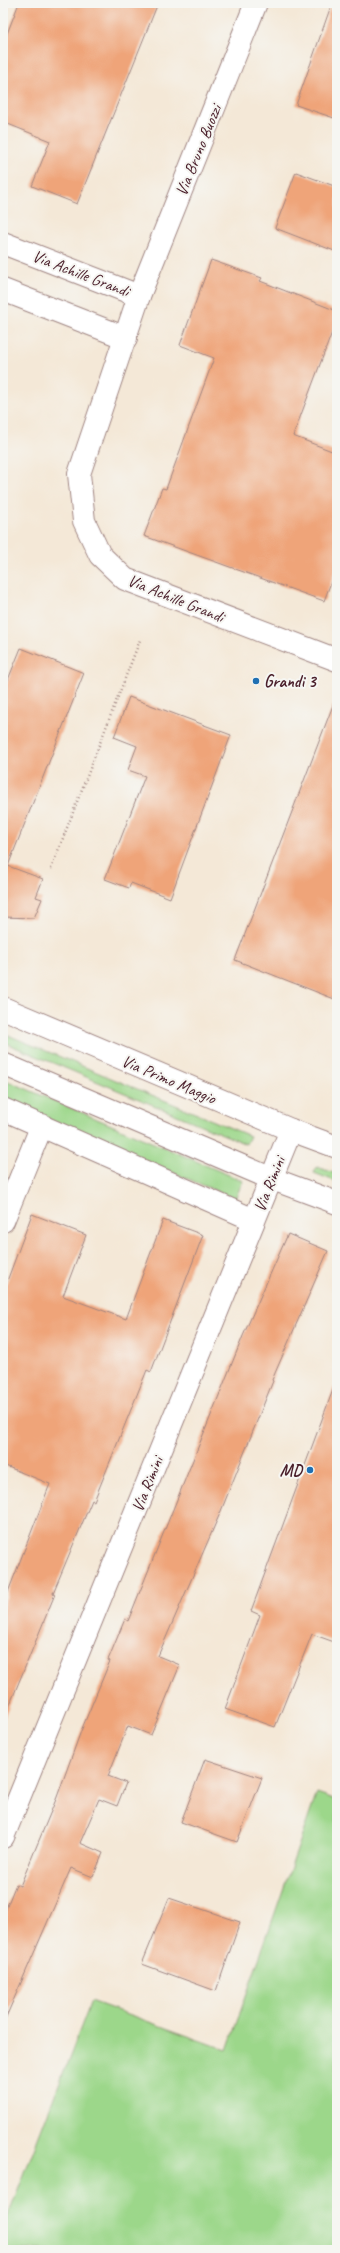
<svg xmlns="http://www.w3.org/2000/svg" width="340" height="2253" viewBox="0 0 340 2253" font-family="Caveat,sans-serif">
	<rect width="100%" height="100%" fill="#f6f6f2"/>
	<filter id="ink" filterUnits="userSpaceOnUse"><feTurbulence type="fractalNoise" baseFrequency=".025" numOctaves="2"/><feDisplacementMap in="SourceGraphic" scale="8" xChannelSelector="R" yChannelSelector="G"/><feConvolveMatrix kernelMatrix="1 2 1 2 8 2 1 2 1" color-interpolation-filters="sRGB"/></filter>
	<filter id="wash" filterUnits="userSpaceOnUse"><feTurbulence type="fractalNoise" baseFrequency=".012" numOctaves="4" result="noise"/><feDisplacementMap in="SourceGraphic" scale="16" xChannelSelector="R" yChannelSelector="G"/><feGaussianBlur stdDeviation="0.9" result="paint"/><feColorMatrix in="noise" values="0 0 0 0 0 0 0 0 0 0 0 0 0 0 0 0 0 1.4 0 .05"/><feComposite in="paint" operator="in"/></filter>
	<g filter="url(#wash)">
		<rect width="100%" height="100%" fill="#f4e8d7"/>
		<g fill="#9cd78a" stroke="#737b5a">
			<path d="M3,1033L250,1136L246,1144L3,1042Z"/>
			<path d="M3,1079L243,1181L235,1199L3,1100Z"/>
			<path d="M317,1167L337,1174V1182L314,1173Z"/>
			<path d="M317,1793L337,1800V2250H3V2229L91,2001L227,2050Z"/>
		</g>
		<g id="blocks">
			<g fill="#efa479">
				<path d="M19,3H158L77,204L32,186L50,141L3,122V44Z"/>
				<path d="M332,3H337V119L296,105Z"/>
				<path d="M296,172L337,187V252L275,228Z"/>
				<path d="M211,260L262,278L260,281L337,311V319L293,436L337,453V566L324,601L144,536L162,488L166,489L214,358L180,345Z"/>
				<path d="M21,648L84,673L8,866L43,879L36,897L42,899L34,918L3,917V692Z"/>
				<path d="M129,697L231,735L170,898L131,883L129,888L105,879L145,776L128,770L137,746L114,737Z"/>
				<path d="M335,700L337,701V1000L235,960Z"/>
				<path d="M32,1214L86,1235L63,1296L126,1319L163,1220L203,1235L151,1372L147,1370L94,1501L92,1500L53,1593L55,1594L3,1721V1605L50,1484L3,1465V1292Z"/>
				<path d="M288,1234L328,1251L272,1380L273,1381L221,1511L158,1656L180,1665L151,1735L128,1726L108,1776L126,1783L117,1806L99,1799L80,1843L103,1853L93,1877L71,1868L3,2024V1916L16,1884L20,1886L57,1797L81,1731L110,1661L108,1660L125,1619L128,1621L243,1336Z"/>
				<path d="M334,1387L337,1388V1643L312,1634L275,1727L225,1709L260,1615L251,1611Z"/>
				<path d="M205,1759L262,1778L237,1842L181,1822Z"/>
				<path d="M169,1898L240,1922L216,1991L142,1964Z"/>
			</g>
		</g>
	</g>
	<g filter="url(#ink)">
		<use href="#blocks" fill-opacity="0" stroke="#9f8481" stroke-width="1"/>
		<g fill="none" stroke-linecap="round" stroke-linejoin="round">
			<g stroke="#9f8481" stroke-width="24">
				<g id="minor">
					<path d="M256,3L139,296L79,474L84,521L100,555L125,579L337,660"/>
					<path d="M3,243L139,296"/>
					<path d="M3,290L126,338"/>
					<path d="M3,1109L254,1220"/>
					<path d="M3,1221L42,1125"/>
					<path d="M3,1837L291,1130"/>
				</g>
			</g>
			<g stroke="#9f8481" stroke-width="24">
				<g id="tertiary">
					<path d="M3,1008L291,1130L337,1147"/>
					<path d="M3,1064L270,1178L337,1203"/>
				</g>
			</g>
			<path stroke="#9f8481" stroke-width="2.5" stroke-dasharray="1 3" stroke-linecap="butt" d="M51,869L140,640"/>
			<use href="#minor" stroke="#fff" stroke-width="22"/>
			<use href="#tertiary" stroke="#fff" stroke-width="22"/>
		</g>
	</g>
	<g fill="#1f6fb2" stroke="#f6f6f2" stroke-width="1.5">
		<circle cx="256" cy="681" r="4"/>
		<circle cx="310" cy="1470" r="4"/>
	</g>
	<g text-anchor="middle" stroke-width="4" stroke-linejoin="round" paint-order="stroke">
		<g font-size="17" fill="#4a1f2b" stroke="#f6f6f2">
			<text transform="translate(198 150) rotate(-68)" y="6">Via Bruno Buozzi</text>
			<text transform="translate(81 273) rotate(21)" y="6">Via Achille Grandi</text>
			<text transform="translate(176 598) rotate(22)" y="6">Via Achille Grandi</text>
			<text transform="translate(169 1079) rotate(23)" y="6">Via Primo Maggio</text>
			<text transform="translate(269 1184) rotate(-68)" y="6">Via Rimini</text>
			<text transform="translate(147 1484) rotate(-68)" y="6">Via Rimini</text>
		</g>
		<g font-size="17" font-weight="bold" fill="#4a1f2b" stroke="#f6f6f2" text-anchor="start">
			<text x="264" y="687">Grandi 3</text>
			<text x="302" y="1476" text-anchor="end">MD</text>
		</g>
	</g>
	<rect width="340" height="2253" fill="none" stroke="#f6f6f2" stroke-width="16"/>
</svg>
